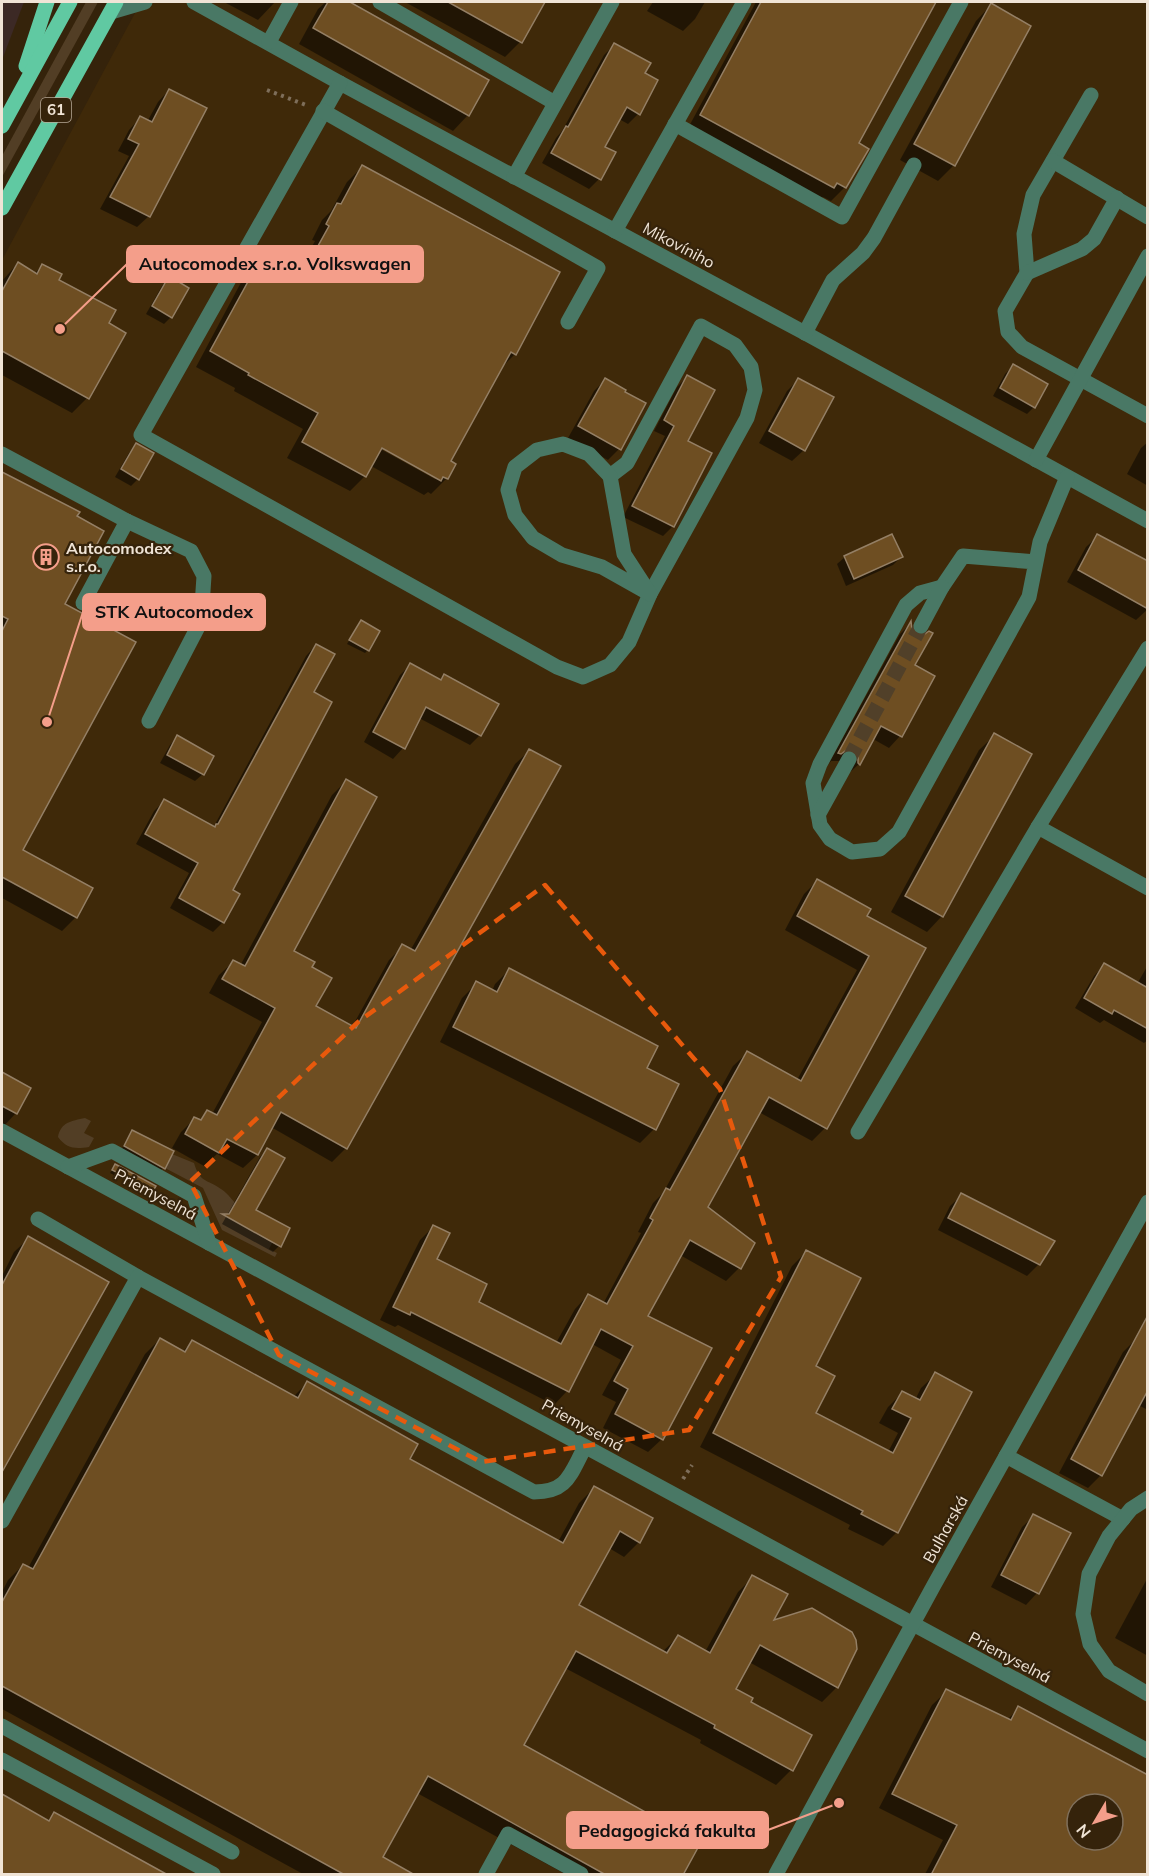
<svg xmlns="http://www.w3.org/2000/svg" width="1149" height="1876" viewBox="0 0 1149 1876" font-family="Mulish,sans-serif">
	<rect width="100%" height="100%" fill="#35230b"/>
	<path fill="#3c2925" d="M2,2H24L2,60Z"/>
	<path fill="#3f2909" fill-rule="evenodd" d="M141,2H1141L1147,5V1874H2V260ZM1077,1804H1113V1840H1077Z"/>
	<g fill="#523e25">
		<path d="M86,2H98L2,177V156Z"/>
		<path d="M85,1118L91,1121L84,1133L94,1138L89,1147C75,1149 67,1149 58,1137C61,1122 71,1121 85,1118Z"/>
		<path d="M172,1154L194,1163C200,1183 207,1179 221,1189C226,1192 231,1198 235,1203L228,1217L273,1241L269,1249L277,1253L275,1257L222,1230L203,1188L165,1168Z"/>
	</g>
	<g fill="#0007" fill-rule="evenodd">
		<path d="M224,2H275L258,20Z"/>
		<path d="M326,2H347L487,81L468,115L453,131L299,44L318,9Z"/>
		<path d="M405,2H543L520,42L505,57Z"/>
		<path d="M653,2H705L695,19L683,31L647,11Z"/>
		<path d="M756,2H934L857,144L845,187L831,201L823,197L818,202L687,130Z"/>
		<path d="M991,5L954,165L938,181L900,160L976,21Z"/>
		<path d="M614,45L643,73L638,114L628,124L619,119L603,147L614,153L599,179L589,189L542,163L556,138L562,131L604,55Z"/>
		<path d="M169,90L149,216L137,227L100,209L129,156L118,151L129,130L140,118L147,122L158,102Z"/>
		<path d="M362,167L515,354L500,369L449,462L447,478L431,494L428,492L424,495L371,466L365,476L350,491L287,458L303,429L234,391L235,388L196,367L246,273L262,257L293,274L301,267L315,241L312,240L322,220L331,211L347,182ZM376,443L438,477L435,479L375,446Z"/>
		<path d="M18,263L34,274L43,265L107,324L87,398L72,413L2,375V281Z"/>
		<path d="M169,278L171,317L164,324L146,314L162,286Z"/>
		<path d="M1013,366L1034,407L1027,414L993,396L1005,374Z"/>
		<path d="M687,377L686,442L673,526L663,536L623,517L665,436L654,431L677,387Z"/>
		<path d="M605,380L619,449L608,460L568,438L594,391Z"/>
		<path d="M798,380L804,450L792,461L759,443L787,391Z"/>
		<path d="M1148,442V486L1127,474L1141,448Z"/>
		<path d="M136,445L138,479L131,486L115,477L129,453Z"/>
		<path d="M2,474L77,513L21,851L76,917L62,931L2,898Z"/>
		<path d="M1098,536L1148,563V609L1136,620L1067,582L1086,547Z"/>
		<path d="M845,557H901L893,565L846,586L837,564Z"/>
		<path d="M361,622L368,650L365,653L347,644Z"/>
		<path d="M910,624L911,631L915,636L913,665L933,676L900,736L889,748L873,739L859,764L847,775L841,761H831L828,765L900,634Z"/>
		<path d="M316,645L312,693L231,890L223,922L213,932L170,908L189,873L136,844L154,811L164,801L213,828L306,656Z"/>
		<path d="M410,665L440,681L445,676L480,735L470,745L419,718L403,748L393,759L364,742L400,675Z"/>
		<path d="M995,735L942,916L927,932L891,912L979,750Z"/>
		<path d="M177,737L203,774L195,781L160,763L170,745Z"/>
		<path d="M529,751L346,1148L332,1162L271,1127L257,1155L243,1168L217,1154L204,1166L172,1148L181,1132L195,1118L199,1121L207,1112L212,1114L262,1022L209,993L219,975L233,962L240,966L332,795L346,781L292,952L311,968L314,1006L352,1027L389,960L403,946L410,951L515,764Z"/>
		<path d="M817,881L865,917L924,949L825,1128L812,1141L759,1112L706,1208L753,1243L739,1268L726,1281L680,1255L646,1316L662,1439L648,1452L603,1428L616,1402L602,1395L621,1360L592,1344L567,1391L554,1405L398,1325L395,1327L380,1320L420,1240L433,1227L435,1259L477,1303L556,1343L575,1309L588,1295L603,1304L641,1233L638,1232L653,1203L663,1193L733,1066L747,1053L797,1080L857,970L785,930L804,894Z"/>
		<path d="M1104,965L1137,984L1148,965V1040L1144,1043L1104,1020L1100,1023L1075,1008L1094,976Z"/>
		<path d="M509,970L645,1068L654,1129L640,1143L440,1042L462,998L477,983L492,991L495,984Z"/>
		<path d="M2,1074L29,1089L16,1113L2,1128Z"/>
		<path d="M132,1132L163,1168L160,1171L121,1150Z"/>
		<path d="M267,1150L254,1211L279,1246L273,1252L222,1224L260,1157Z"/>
		<path d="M115,1166L152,1190L149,1193L110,1173Z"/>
		<path d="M962,1195L1053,1242L1039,1264L1027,1276L938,1230L950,1206Z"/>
		<path d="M29,1238L107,1282L2,1469V1276L14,1252Z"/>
		<path d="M806,1252L814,1367V1413L888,1452L898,1433L879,1423L888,1407L902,1393L915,1400L921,1388L936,1374L897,1532L883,1546L848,1529L850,1525L700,1447L792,1266Z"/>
		<path d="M160,1339L182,1352L192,1342L293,1397L307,1383L408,1459L558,1542L579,1503L594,1488L639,1542L624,1557L609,1548L577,1605L662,1652L678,1637L705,1652L738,1592L753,1577L771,1623L856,1649L837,1687L822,1702L749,1662L734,1690L749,1703L810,1736L791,1770L776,1785L700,1743L701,1740L565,1668L522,1746L681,1874H565L417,1793L381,1858L412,1874H303L2,1709V1592L8,1580L23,1565L28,1568L145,1354Z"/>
		<path d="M1136,1339L1148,1344V1410L1138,1405L1101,1475L1088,1488L1059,1473L1123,1352Z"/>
		<path d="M1034,1516L1037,1593L1026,1605L991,1587L1022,1527Z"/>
		<path d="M1148,1577V1656L1115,1638Z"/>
		<path d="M947,1691L1007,1720L1019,1708L1148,1776V1874H925L943,1840L879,1808L932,1705ZM1077,1804H1113V1840H1077Z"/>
		<path d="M2,1796L47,1821L54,1814L164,1874H2Z"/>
	</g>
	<g fill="#6e4e22" stroke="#947f65" stroke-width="1.5" fill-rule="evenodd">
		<path d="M328,2H350L489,80L469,116L313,28Z"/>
		<path d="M448,2H545L522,43Z"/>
		<path d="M761,2H936L859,143L869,149L846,188L837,183L834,188L700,115Z"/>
		<path d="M991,3L1031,26L955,166L914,144Z"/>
		<path d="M614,43L651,63L645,73L658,80L640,115L627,107L605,147L616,152L601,180L551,153L566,126L568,127Z"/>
		<path d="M169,89L207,108L150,217L110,197L139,144L128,139L140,116L152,122Z"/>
		<path d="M362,165L560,272L516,355L511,352L451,461L456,464L448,479L443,477L441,481L382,448L366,477L302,442L318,413L248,375L249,373L210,351L262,256L297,274L304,262L308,264L329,226L326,224L337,203L341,204Z"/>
		<path d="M18,262L37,274L42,264L62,274L59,280L116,310L109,323L126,333L89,399L2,351V291Z"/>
		<path d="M169,276L189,288L172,318L152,306Z"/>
		<path d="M1013,364L1048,384L1035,408L1000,388Z"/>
		<path d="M687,375L715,390L688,441L712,453L674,527L632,506L674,426L664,420Z"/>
		<path d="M605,378L626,390L625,392L646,403L621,450L578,426Z"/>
		<path d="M798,378L834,397L805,451L769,431Z"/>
		<path d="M136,443L154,453L139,480L121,469Z"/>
		<path d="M2,472L80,512L77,516L104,531L65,604L136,642L23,850L93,888L77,918L2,877V631L8,619L2,616Z"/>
		<path d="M892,534L903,557L854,579L844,556Z"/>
		<path d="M1097,534L1148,561V609L1078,570Z"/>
		<path d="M361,620L380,631L369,651L349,640Z"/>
		<path d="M911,621L912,631L916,634L922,636L929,631L933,633L915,665L935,676L902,737L881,726L860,765L858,763V755L853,750L848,749L841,754L838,753Z"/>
		<path d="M316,644L335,654L314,692L332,702L233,890L240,894L224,923L179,898L198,863L145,834L164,799L215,827L216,824H218Z"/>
		<path d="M410,663L441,680L444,674L499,704L481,736L426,707L405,749L373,732Z"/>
		<path d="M994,733L1032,754L943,917L905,896Z"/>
		<path d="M177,735L214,756L204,775L167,755Z"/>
		<path d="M529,749L561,766L347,1149L281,1112L258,1155L227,1139L219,1153L185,1134L194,1117L201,1120L207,1110L217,1115L275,1008L222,979L233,960L245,966L346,779L377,797L294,951L315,962L312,967L332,978L316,1006L356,1028L402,944L415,951Z"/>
		<path d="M817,879L871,909L867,916L926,948L827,1129L769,1097L708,1207L755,1243L741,1269L690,1240L648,1316L712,1348L663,1440L615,1414L628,1389L614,1381L633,1346L601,1329L569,1392L411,1312L410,1315L393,1307L433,1225L450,1233L437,1259L487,1284L479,1302L561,1344L588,1294L607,1304L653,1220L650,1218L666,1188L670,1190L747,1051L801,1081L869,956L797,916Z"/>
		<path d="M1104,963L1148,988V1029L1114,1010L1112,1014L1084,998Z"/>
		<path d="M509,968L658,1046L647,1068L679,1084L656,1130L453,1027L476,981L497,992Z"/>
		<path d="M2,1072L31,1088L17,1114L2,1106Z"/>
		<path d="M132,1130L174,1151L165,1169L124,1146Z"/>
		<path d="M267,1148L285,1158L256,1210L290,1228L281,1247L222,1214H229Z"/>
		<path d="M115,1164L156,1186L153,1191L112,1170Z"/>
		<path d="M961,1193L1055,1241L1040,1265L948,1218Z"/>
		<path d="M28,1236L109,1282L2,1472V1285Z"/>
		<path d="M806,1250L861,1278L816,1366L835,1376L816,1413L893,1453L911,1418L892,1409L902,1391L920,1400L935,1372L972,1392L898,1533L861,1514L863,1511L713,1433Z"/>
		<path d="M1148,1315V1390L1102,1476L1071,1459Z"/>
		<path d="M160,1338L185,1352L192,1340L298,1398L307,1381L418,1444L410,1459L563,1543L594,1486L653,1518L640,1543L620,1531L579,1605L667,1653L678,1635L710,1653L752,1575L788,1594L774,1620L812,1608L852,1632L856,1640L857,1649L838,1688L760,1645L736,1689L753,1698L751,1702L812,1735L793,1771L714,1728L715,1725L576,1651L524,1745L698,1841L697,1843L700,1844L683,1875H606L428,1776L383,1857L415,1875H345L2,1686V1602L23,1564L33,1569Z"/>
		<path d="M1033,1514L1071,1533L1039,1594L1001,1575Z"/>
		<path d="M946,1689L1011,1720L1018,1706L1148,1775V1875H931L957,1825L892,1794ZM1077,1804H1113V1840H1077Z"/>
		<path d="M2,1794L49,1821L54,1812L168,1875H2Z"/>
	</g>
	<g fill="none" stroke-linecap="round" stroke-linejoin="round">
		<path stroke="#514029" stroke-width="15" stroke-dasharray="15 8" stroke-linecap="butt" d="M849,759L921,626"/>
		<g stroke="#7e6e5a" stroke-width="4" stroke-dasharray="3 4.5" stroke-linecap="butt">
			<path d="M267,90L306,105"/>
			<path d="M683,1479L692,1465"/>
		</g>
		<g stroke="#497865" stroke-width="15">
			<path d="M194,2L340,83L805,333L1148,521"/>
			<path d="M380,2L555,103"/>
			<path d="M111,12L145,2"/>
			<path d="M269,42L291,2"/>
			<path d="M340,83L141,435L557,667L583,677L610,665L629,642L650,594L747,418L755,390L751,367L735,345L701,326L627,463L610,476"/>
			<path d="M1091,95L1033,195L1024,234L1027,273L1005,311L1008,332L1022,347L1148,416"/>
			<path d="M323,111L598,268L568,322"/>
			<path d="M675,124L842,217L961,2"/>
			<path d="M1053,161L1148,217"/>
			<path d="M514,177L612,2"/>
			<path d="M615,231L744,2"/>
			<path d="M1027,273L1082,249L1094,239L1117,198"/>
			<path d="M805,333L833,280L863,253L874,238L914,165"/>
			<path d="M563,444L589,454L610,476L624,554L650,594L602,567L562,555L533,538L515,515L508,490L515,467L537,450Z"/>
			<path d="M2,454L127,521L191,551L204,576L201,621L149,721"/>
			<path d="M1036,460L1148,256"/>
			<path d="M1036,562L963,556L942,587L920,593L906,605L820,764L813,783L820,825L830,839L852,852L880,849L899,832L1029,597L1040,542L1067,477"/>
			<path d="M83,603L127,521"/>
			<path d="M921,626L942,587"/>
			<path d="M818,815L849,759"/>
			<path d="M1038,827L1148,888"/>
			<path d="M2,1131L1148,1751"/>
			<path d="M858,1132L1038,827L1148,648"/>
			<path d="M68,1167L112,1151L194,1196L209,1243"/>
			<path d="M38,1219L138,1277"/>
			<path d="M1006,1456L1123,1519"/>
			<path d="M1148,1498L1131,1509L1109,1536L1089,1574L1083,1614L1090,1644L1109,1671L1148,1694"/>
			<path d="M2,1521L138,1277L534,1492C568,1492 570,1474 585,1447"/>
			<path d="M2,1726L232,1852"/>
			<path d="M2,1760L213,1874"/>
			<path d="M486,1874L508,1834L581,1874"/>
			<path d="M776,1874L934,1585L1148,1202"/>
		</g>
		<g stroke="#60c9a2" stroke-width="15">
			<path d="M26,66L47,2"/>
			<path d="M2,126L70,2"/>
			<path d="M2,208L116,2"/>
		</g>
	</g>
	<path fill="none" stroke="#e8590c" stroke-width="4.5" stroke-dasharray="12 8" stroke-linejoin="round" d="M545,885L720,1089L781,1277L689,1430L481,1462L279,1355L190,1182L358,1022Z"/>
	<defs>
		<g id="building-ring" transform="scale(1.35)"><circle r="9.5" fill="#35230b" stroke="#f49e8a" stroke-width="1.5"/><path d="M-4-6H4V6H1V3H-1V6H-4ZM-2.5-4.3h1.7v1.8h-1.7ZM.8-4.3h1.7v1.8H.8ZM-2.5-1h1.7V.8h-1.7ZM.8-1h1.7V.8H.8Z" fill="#f49e8a"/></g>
	</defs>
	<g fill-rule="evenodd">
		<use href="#building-ring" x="46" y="557"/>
	</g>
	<g text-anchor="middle" stroke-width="4.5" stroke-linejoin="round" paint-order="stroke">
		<rect fill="#35230b" stroke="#b8aa99" stroke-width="1.5" x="41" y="98" width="30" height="24" rx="4.5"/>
		<g font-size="15" font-weight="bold" fill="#f0e4d6">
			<text x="56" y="115">61</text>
		</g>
		<g font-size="16" fill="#f0e4d6" stroke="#35230b">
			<text transform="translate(679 245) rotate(28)" y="6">Mikovíniho</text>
			<text transform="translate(156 1194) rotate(28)" y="6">Priemyselná</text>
			<text transform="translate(583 1425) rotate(29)" y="6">Priemyselná</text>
			<text transform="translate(945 1529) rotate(-61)" y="6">Bulharská</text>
			<text transform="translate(1010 1657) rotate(28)" y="6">Priemyselná</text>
		</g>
		<g font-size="16" font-weight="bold" fill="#f0e4d6" stroke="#35230b" text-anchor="start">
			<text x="66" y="554">Autocomodex<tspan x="66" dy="18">s.r.o.</tspan></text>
		</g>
	</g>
	<path fill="none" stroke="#f49e8a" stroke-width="2" d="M60 329L127 264M47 722L83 612M839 1803L768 1830"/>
	<g fill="#f49e8a" stroke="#35230b" stroke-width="2">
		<circle cx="60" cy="329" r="6"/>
		<circle cx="47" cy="722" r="6"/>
		<circle cx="839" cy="1803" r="6"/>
	</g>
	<g fill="#f49e8a" stroke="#f49e8a" stroke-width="2">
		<rect x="127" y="246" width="296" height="36" rx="6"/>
		<rect x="83" y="594" width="182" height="36" rx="6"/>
		<rect x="567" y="1812" width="201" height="36" rx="6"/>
	</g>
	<g font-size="18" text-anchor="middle" font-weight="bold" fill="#111">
		<text x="275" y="270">Autocomodex s.r.o. Volkswagen</text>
		<text x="174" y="618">STK Autocomodex</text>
		<text x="667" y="1837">Pedagogická fakulta</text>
	</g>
	<rect width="1149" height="1876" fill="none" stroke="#f0e4d6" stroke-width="6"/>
	<g transform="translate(1095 1822) rotate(231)"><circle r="28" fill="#35230b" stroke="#80705c" stroke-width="1.5"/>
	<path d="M0-4.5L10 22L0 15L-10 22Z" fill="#f49e8a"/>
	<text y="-9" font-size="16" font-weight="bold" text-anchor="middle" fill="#f0e4d6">N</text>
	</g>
</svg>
